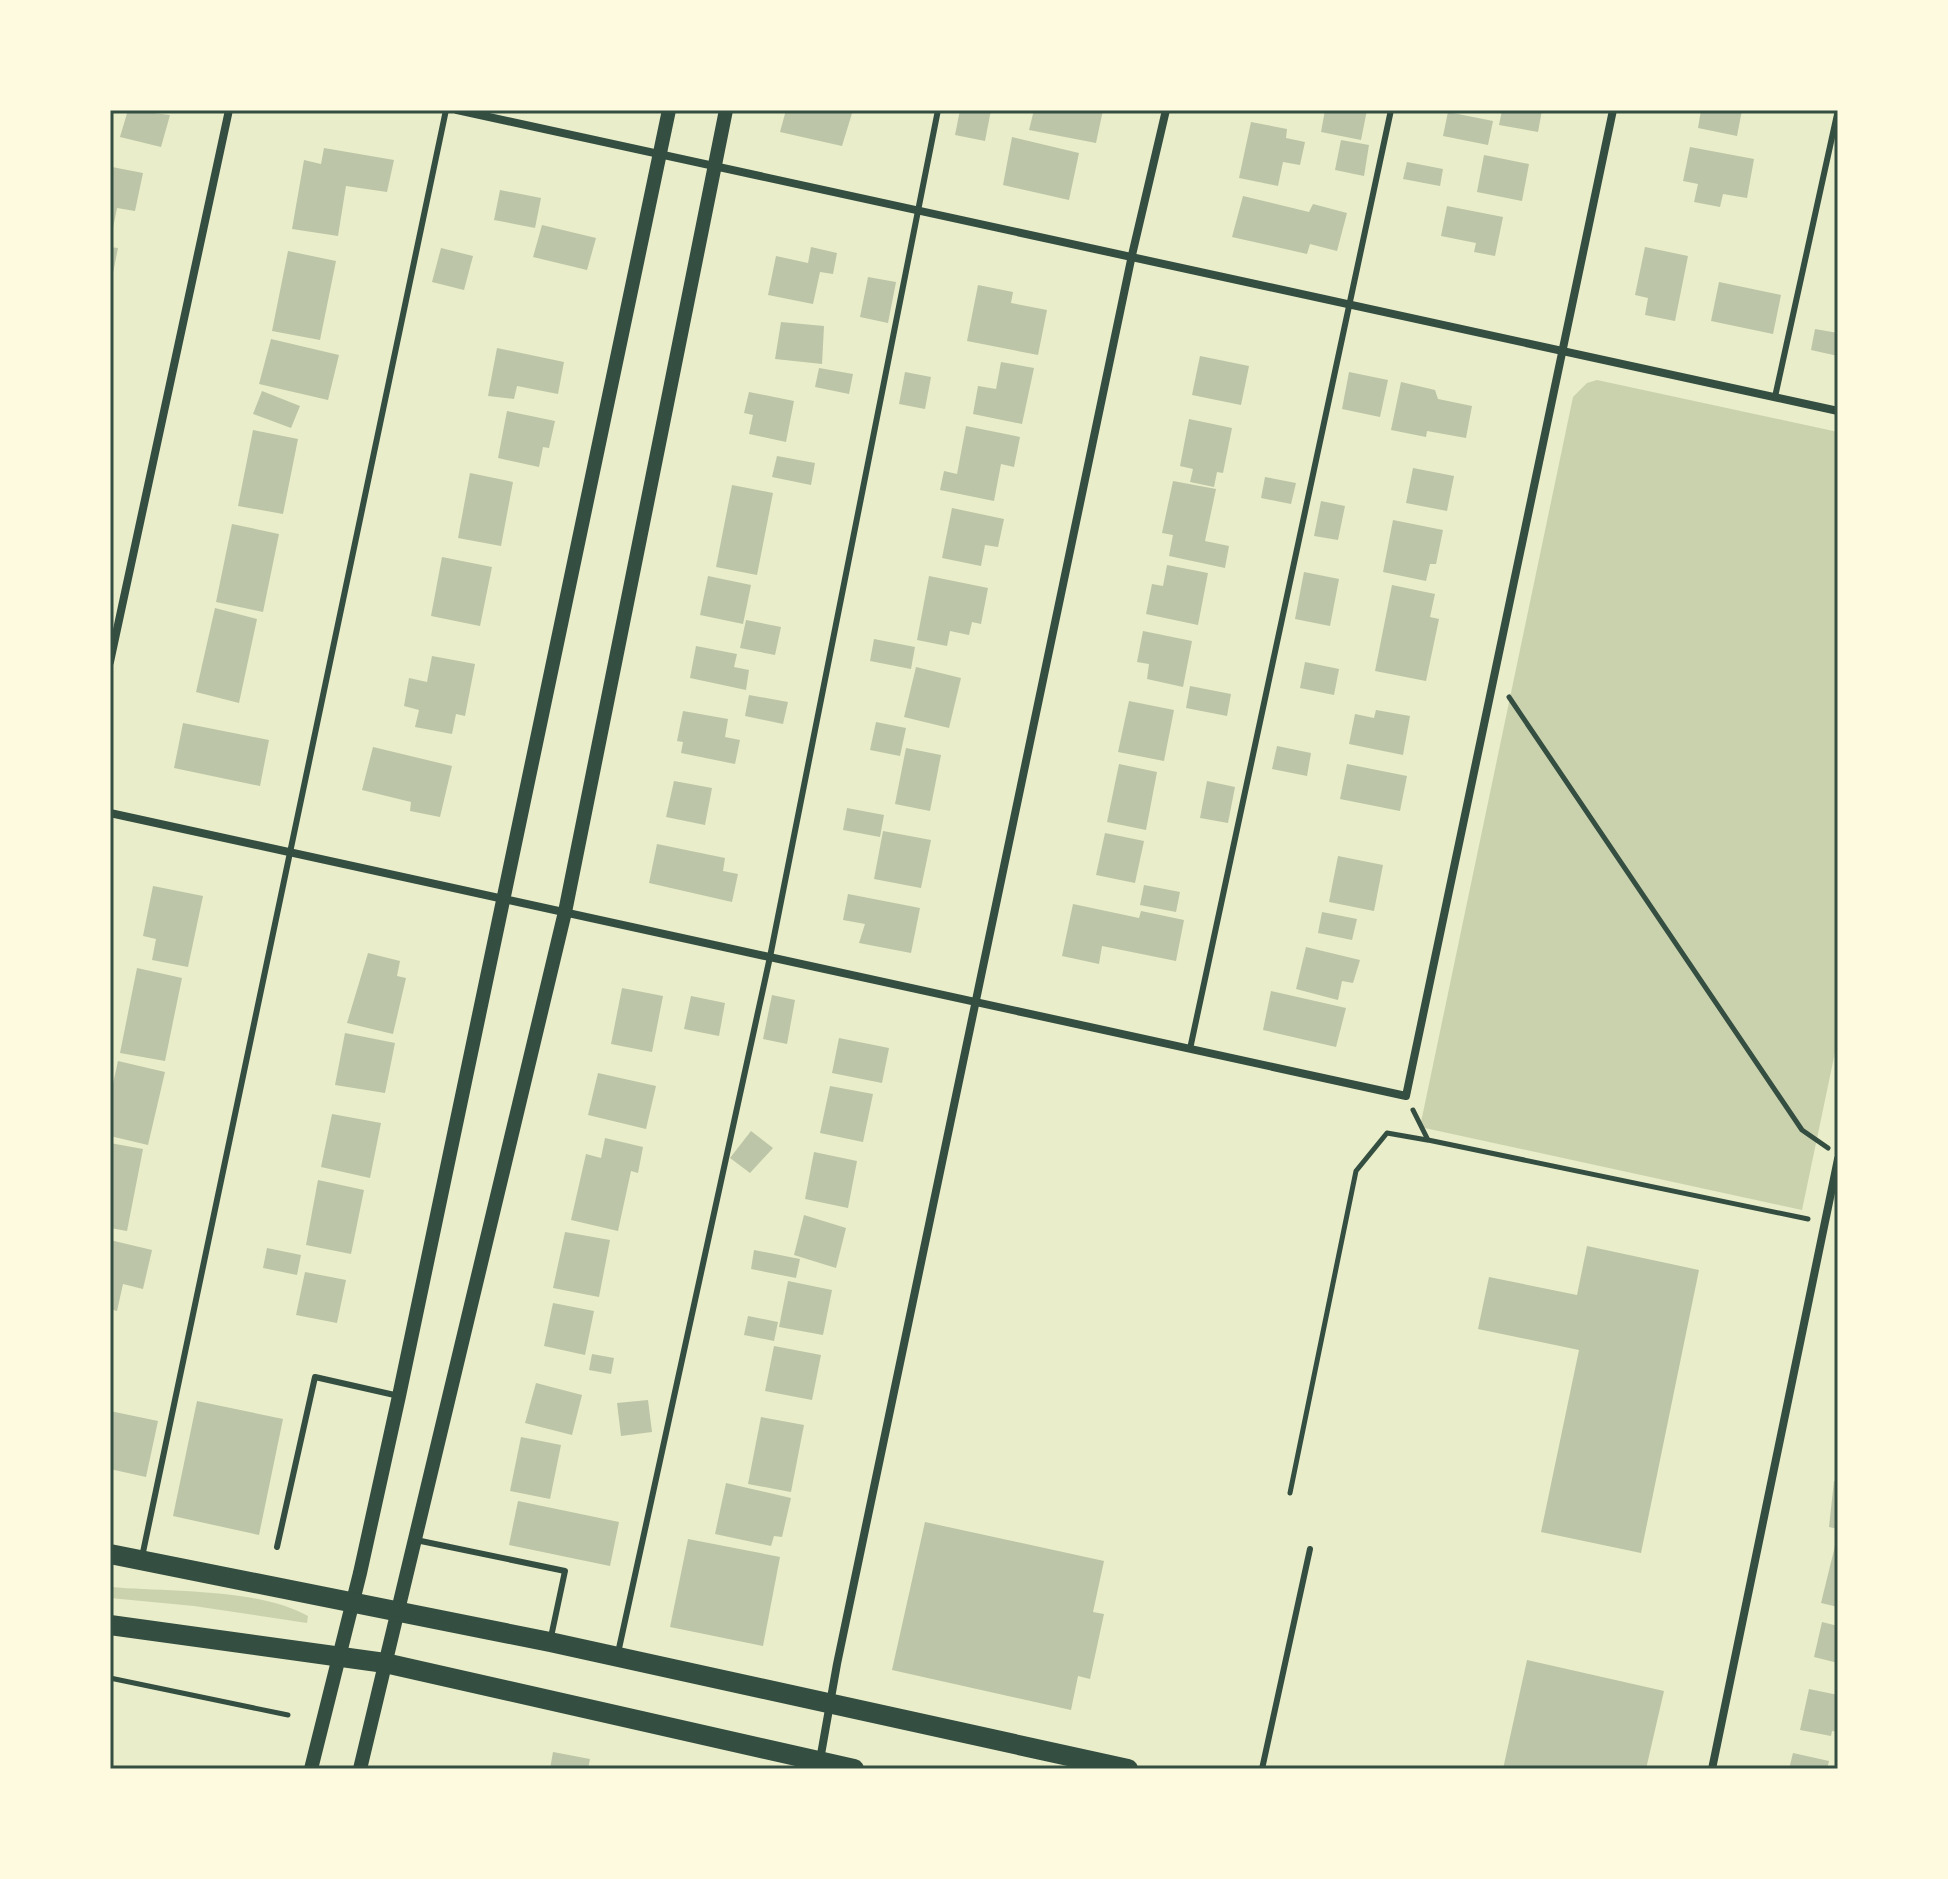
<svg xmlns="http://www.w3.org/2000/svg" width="1948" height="1879" viewBox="0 0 1948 1879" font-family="'DejaVu Sans',sans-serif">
	<rect width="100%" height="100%" fill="#e9edc9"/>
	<g fill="#cad2ad">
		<path d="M1597,380L1838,432V1038L1802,1210L1420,1127L1573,397L1587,383Z"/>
		<path d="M110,1587C168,1592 258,1588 308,1616L307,1623L194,1606L110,1598Z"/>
	</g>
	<g fill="#bcc5a7">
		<path d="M128,110L170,115L161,147L120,137Z"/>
		<path d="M786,110H853L842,146L780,132Z"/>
		<path d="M960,110H991L985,141L955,135Z"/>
		<path d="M1034,110H1103L1096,143L1029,130Z"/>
		<path d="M1325,110H1367L1361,140L1321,132Z"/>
		<path d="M1502,110H1542L1538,132L1499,125Z"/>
		<path d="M1701,110H1742L1737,136L1698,128Z"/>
		<path d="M1448,112L1493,121L1488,145L1443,136Z"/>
		<path d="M1251,122L1287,129L1286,138L1305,142L1300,165L1283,162L1278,186L1239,178Z"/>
		<path d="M1012,137L1079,153L1069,200L1003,185Z"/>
		<path d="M1341,140L1369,145L1364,176L1335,170Z"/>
		<path d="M1690,147L1754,159L1747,198L1723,194L1720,207L1694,202L1698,184L1683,181Z"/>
		<path d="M324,148L394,160L387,192L346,186L338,236L292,229L304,160L321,164Z"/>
		<path d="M1484,155L1529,164L1522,201L1477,192Z"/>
		<path d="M1407,162L1443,169L1440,186L1403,179Z"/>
		<path d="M112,167L143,173L135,211L117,208L111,238Z"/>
		<path d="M500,190L541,198L535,228L494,220Z"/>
		<path d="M1243,196L1309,212L1313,204L1347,213L1337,251L1310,244L1307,254L1232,237Z"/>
		<path d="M1447,206L1503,217L1495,256L1474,252L1476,243L1441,236Z"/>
		<path d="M542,225L596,238L587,270L533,257Z"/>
		<path d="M110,247L118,248L111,283H110Z"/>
		<path d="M811,247L837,253L833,274L820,272L813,304L768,295L776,256L808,263Z"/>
		<path d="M1645,247L1688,256L1675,321L1645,315L1648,298L1635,295Z"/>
		<path d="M441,248L473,256L464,290L432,282Z"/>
		<path d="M288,251L336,261L320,340L272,331Z"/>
		<path d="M868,277L896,282L888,323L860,317Z"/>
		<path d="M1719,282L1781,295L1773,334L1711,321Z"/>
		<path d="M978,285L1013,292L1011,303L1047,310L1038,355L967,341Z"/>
		<path d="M781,322L824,326L822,364L775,359Z"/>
		<path d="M1815,329L1838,333V356L1811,350Z"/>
		<path d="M271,339L339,355L328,400L259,384Z"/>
		<path d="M497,348L564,362L558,394L517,386L514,399L488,396Z"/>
		<path d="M1200,356L1249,366L1241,405L1192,395Z"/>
		<path d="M1001,362L1034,368L1022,424L973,414L978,386L996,389Z"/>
		<path d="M819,368L853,374L849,394L815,387Z"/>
		<path d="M905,372L931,377L925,409L899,404Z"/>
		<path d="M1349,372L1388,380L1380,417L1342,409Z"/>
		<path d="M1401,382L1435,390L1438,399L1472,406L1466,438L1427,431L1426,437L1391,430Z"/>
		<path d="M262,391L300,406L291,428L253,414Z"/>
		<path d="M749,392L794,401L786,442L749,434L753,415L744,413Z"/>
		<path d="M507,411L555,421L549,448L543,447L539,467L498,458Z"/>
		<path d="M1189,419L1232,428L1223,473L1217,472L1214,487L1190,482L1193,469L1180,466Z"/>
		<path d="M966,426L1020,437L1014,467L1001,464L994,501L940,490L944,471L957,474Z"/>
		<path d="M253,430L298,439L283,514L238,506Z"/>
		<path d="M777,456L815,463L811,485L772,477Z"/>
		<path d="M1413,468L1454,476L1447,511L1406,503Z"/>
		<path d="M470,473L513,482L501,546L458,538Z"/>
		<path d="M1265,477L1296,483L1291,504L1261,498Z"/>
		<path d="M1173,481L1216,489L1205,541L1229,546L1225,568L1169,556L1173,535L1162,533Z"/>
		<path d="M732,485L773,493L757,575L716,567Z"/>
		<path d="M1321,501L1345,506L1338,540L1314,536Z"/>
		<path d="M952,508L1004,519L998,547L985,545L981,566L942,558Z"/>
		<path d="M1393,520L1443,530L1436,564H1430L1426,581L1383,572Z"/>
		<path d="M232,524L279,534L263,612L216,602Z"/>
		<path d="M442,557L492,567L480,626L431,616Z"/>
		<path d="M1167,565L1208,573L1198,625L1146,614L1152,584L1163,586Z"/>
		<path d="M1304,572L1339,579L1330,626L1295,619Z"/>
		<path d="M708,576L751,585L743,624L700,615Z"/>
		<path d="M929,576L988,588L981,624L972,622L969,635L950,631L947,646L917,640Z"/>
		<path d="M1392,585L1435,594L1430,617L1439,619L1426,681L1375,671Z"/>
		<path d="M215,608L257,619L239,703L196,692Z"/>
		<path d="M746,620L781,627L775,655L740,648Z"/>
		<path d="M1143,631L1192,641L1183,687L1147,679L1149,664L1137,662Z"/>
		<path d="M874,639L915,647L911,669L870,661Z"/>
		<path d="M696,646L737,654L734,667L749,670L746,690L690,678Z"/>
		<path d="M432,656L475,664L465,716L456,714L452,734L415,727L419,710L404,706L409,678L427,682Z"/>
		<path d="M1305,662L1339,669L1334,695L1300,688Z"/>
		<path d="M916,667L961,678L949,728L904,717Z"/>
		<path d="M1190,686L1231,694L1227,716L1186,708Z"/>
		<path d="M749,695L788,702L783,724L745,716Z"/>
		<path d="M1129,701L1174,710L1164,761L1118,752Z"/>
		<path d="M1376,710L1410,716L1403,755L1349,744L1355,714L1374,718Z"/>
		<path d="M683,711L728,719L725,737L740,740L735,764L681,753L683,742L677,741Z"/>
		<path d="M876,722L906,728L900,756L870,750Z"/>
		<path d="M183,723L269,740L260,786L174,768Z"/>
		<path d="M1277,746L1311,753L1307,776L1272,769Z"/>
		<path d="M373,747L452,766L440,817L410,811L411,802L362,790Z"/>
		<path d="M906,748L941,755L930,811L895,804Z"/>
		<path d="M1119,764L1157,772L1146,830L1107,822Z"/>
		<path d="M1347,764L1407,776L1400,811L1340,799Z"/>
		<path d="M674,781L712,788L705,825L666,817Z"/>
		<path d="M1207,781L1235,787L1228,823L1200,818Z"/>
		<path d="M847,808L884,815L880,837L843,830Z"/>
		<path d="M883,831L931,840L921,888L874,879Z"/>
		<path d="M1105,833L1144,841L1135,883L1096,875Z"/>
		<path d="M657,844L725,858L723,871L738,874L732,902L649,883Z"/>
		<path d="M1338,856L1383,865L1374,911L1329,902Z"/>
		<path d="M1144,885L1180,892L1176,912L1140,905Z"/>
		<path d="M153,886L203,896L188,967L152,960L156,939L143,936Z"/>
		<path d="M848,894L920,908L911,953L859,943L865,924L843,920Z"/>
		<path d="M1073,904L1139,918L1141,911L1184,920L1176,961L1102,946L1099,964L1062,956Z"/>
		<path d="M1322,912L1357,919L1352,940L1318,933Z"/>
		<path d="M1306,947L1360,960L1353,983L1342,981L1338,1000L1296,989Z"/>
		<path d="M368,953L400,961L397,976L406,978L393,1034L347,1023Z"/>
		<path d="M137,968L182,978L165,1061L120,1053Z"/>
		<path d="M622,988L663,996L652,1052L611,1044Z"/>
		<path d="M1271,991L1346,1008L1336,1047L1263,1030Z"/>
		<path d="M772,995L795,1000L787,1044L763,1039Z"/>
		<path d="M691,996L725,1003L719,1036L684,1029Z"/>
		<path d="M345,1033L395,1043L385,1093L335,1085Z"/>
		<path d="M839,1038L889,1048L882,1083L832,1073Z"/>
		<path d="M118,1061L165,1072L148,1145L110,1136V1097Z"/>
		<path d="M598,1073L656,1086L646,1129L588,1115Z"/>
		<path d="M830,1086L873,1094L863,1142L820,1133Z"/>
		<path d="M332,1114L381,1123L370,1178L321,1167Z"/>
		<path d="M751,1131L773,1148L750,1173L730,1158Z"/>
		<path d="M605,1138L643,1147L638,1173L631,1171L618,1231L571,1220L586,1154L601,1158Z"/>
		<path d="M110,1143L143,1149L127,1231L110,1228Z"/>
		<path d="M814,1152L857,1161L848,1208L805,1199Z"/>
		<path d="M318,1180L364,1190L351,1254L306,1245Z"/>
		<path d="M804,1215L846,1228L836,1268L794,1255Z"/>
		<path d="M565,1232L610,1240L599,1297L553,1288Z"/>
		<path d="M110,1240L152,1250L143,1289L123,1284L117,1311L110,1309Z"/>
		<path d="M1587,1246L1699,1270L1641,1553L1541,1532L1579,1350L1478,1329L1489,1277L1577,1295Z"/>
		<path d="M267,1248L301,1255L297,1275L263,1268Z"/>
		<path d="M754,1250L800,1259L796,1278L751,1269Z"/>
		<path d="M305,1272L346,1280L337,1323L296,1315Z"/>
		<path d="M788,1281L832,1290L823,1335L779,1327Z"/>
		<path d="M553,1303L594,1311L585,1355L544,1346Z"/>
		<path d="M748,1316L778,1322L774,1341L744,1335Z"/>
		<path d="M774,1346L821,1355L812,1400L765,1391Z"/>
		<path d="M592,1354L614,1358L611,1374L589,1370Z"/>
		<path d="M536,1383L582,1395L572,1435L525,1423Z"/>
		<path d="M648,1400L652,1432L621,1436L617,1403Z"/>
		<path d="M197,1401L283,1419L259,1535L173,1516Z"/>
		<path d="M110,1411L158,1421L146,1477L110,1469Z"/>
		<path d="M761,1417L804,1425L791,1492L748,1484Z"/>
		<path d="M521,1437L561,1445L550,1499L510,1491Z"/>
		<path d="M1834,1481L1838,1482V1529L1829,1527Z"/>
		<path d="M726,1483L791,1498L782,1537L774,1536L771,1546L715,1534Z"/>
		<path d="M518,1501L619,1522L610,1566L509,1545Z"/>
		<path d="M925,1522L1104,1561L1093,1612L1104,1614L1090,1679L1078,1676L1071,1710L892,1670Z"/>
		<path d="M688,1539L780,1557L763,1646L670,1627Z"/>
		<path d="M1835,1546H1838V1607L1821,1603Z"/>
		<path d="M1822,1622L1838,1626V1663L1814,1657Z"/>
		<path d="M1527,1660L1664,1691L1646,1769H1503Z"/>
		<path d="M1809,1689L1838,1695V1732L1832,1731L1831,1736L1800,1730Z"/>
		<path d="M553,1752L590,1759L588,1769H550Z"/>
		<path d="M1793,1753L1829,1761L1827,1769H1789Z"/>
	</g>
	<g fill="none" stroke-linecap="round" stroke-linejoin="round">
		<g stroke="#344e41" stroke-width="5">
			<path d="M1509,697L1802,1130L1828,1148"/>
			<path d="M1413,1110L1428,1140L1808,1219"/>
			<path d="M1290,1493L1356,1171L1387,1133L1427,1140"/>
			<path d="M110,1678L288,1715"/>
		</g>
		<g stroke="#344e41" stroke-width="6">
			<path d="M1775,397L1838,110"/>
			<path d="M1190,1049L1391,110"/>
			<path d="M416,1540L565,1571L551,1637"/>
			<path d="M277,1547L315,1377L399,1396"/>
			<path d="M142,1557L446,110"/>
			<path d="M618,1653L770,957L938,110"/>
			<path d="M1262,1769L1310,1549"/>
		</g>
		<g stroke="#344e41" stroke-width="8">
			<path d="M457,110L1838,411"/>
			<path d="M110,662L229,110"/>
			<path d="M110,813L1406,1096L1613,110"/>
			<path d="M820,1760L837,1664L1132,255L1166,110"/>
			<path d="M1712,1769L1838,1159"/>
		</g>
		<g stroke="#344e41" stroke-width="14">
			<path d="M311,1769L360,1573L399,1396L669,110"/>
			<path d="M360,1769L565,912L726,110"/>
		</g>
		<g stroke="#344e41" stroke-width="20">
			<path d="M110,1554L550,1642L1128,1769"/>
			<path d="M110,1625L385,1663L854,1769"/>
		</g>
	</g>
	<rect width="1948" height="1879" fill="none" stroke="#fefae0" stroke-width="224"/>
	<rect x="112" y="112" width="1724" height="1655" fill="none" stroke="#344e41" stroke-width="3"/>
</svg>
